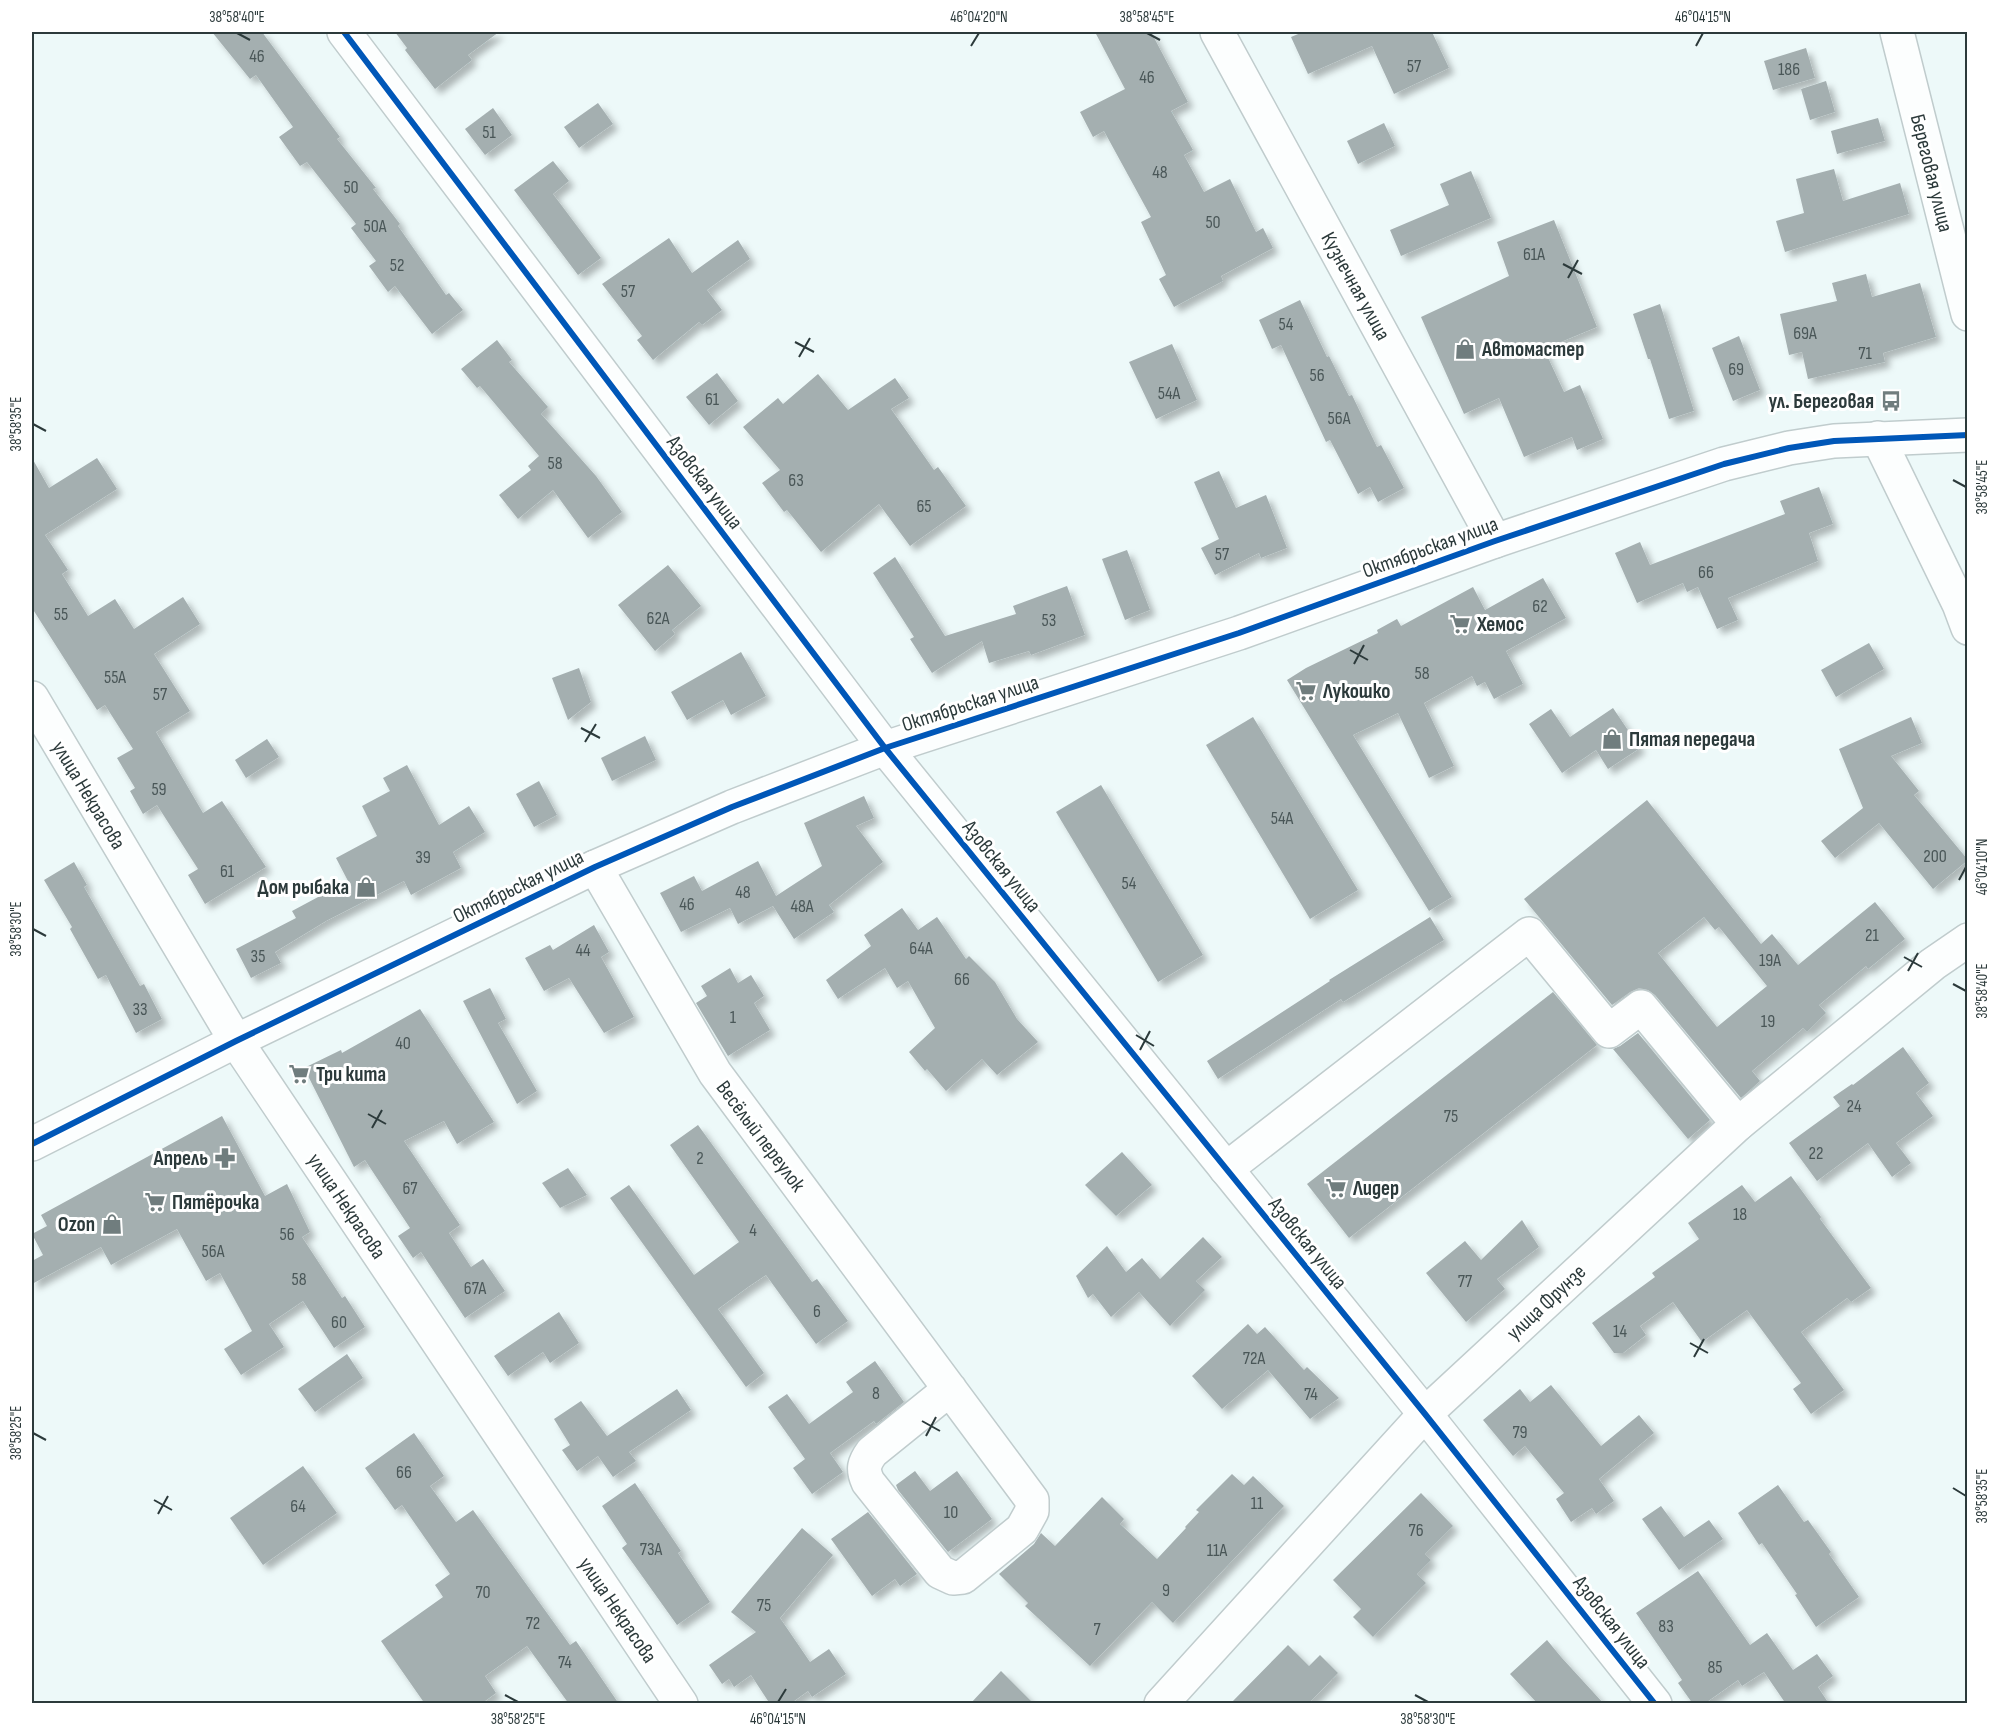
<svg xmlns="http://www.w3.org/2000/svg" width="1999" height="1735" viewBox="0 0 1999 1735" font-family="'Sofia Sans Condensed',sans-serif">
	<defs>
		<filter id="shadow"><feDropShadow dx="5.5" dy="5.5" stdDeviation="3" flood-color="#0004"/></filter>
	</defs>
	<rect width="100%" height="100%" fill="#edf9f9"/>
	<g fill="#a4afb0" fill-rule="evenodd" filter="url(#shadow)">
		<path d="M212,32H262L340,137L337,139L376,188L373,189L400,224L398,226L446,295L449,293L463,310L432,334L395,286L388,292L369,266L376,261L351,228L356,224L307,162L300,166L279,137L293,127L256,75L250,79Z"/>
		<path d="M395,32H499L468,55L472,60L435,89L405,50L407,48Z"/>
		<path d="M1095,32H1151L1188,102L1171,111L1193,150L1184,155L1204,192L1230,179L1256,232L1263,228L1273,248L1221,276L1223,281L1174,307L1159,279L1166,275L1141,222L1151,217L1104,131L1093,137L1080,112L1125,89Z"/>
		<path d="M1303,32H1432L1449,68L1394,94L1372,46L1308,74L1291,37Z"/>
		<path d="M1806,48L1815,78L1773,90L1764,61Z"/>
		<path d="M1826,81L1835,112L1810,120L1801,89Z"/>
		<path d="M598,103L613,124L579,148L564,127Z"/>
		<path d="M493,108L512,135L485,155L465,129Z"/>
		<path d="M1878,118L1885,141L1837,154L1831,131Z"/>
		<path d="M1384,123L1395,146L1358,164L1347,141Z"/>
		<path d="M553,161L569,181L553,194L601,258L578,275L514,190Z"/>
		<path d="M1834,169L1843,201L1900,183L1909,214L1785,252L1776,221L1804,213L1796,179Z"/>
		<path d="M1471,171L1491,218L1401,256L1390,230L1449,205L1440,184Z"/>
		<path d="M1554,220L1597,327L1544,349L1564,392L1580,385L1603,439L1577,450L1572,437L1524,457L1499,398L1464,414L1421,317L1509,276L1497,242Z"/>
		<path d="M669,238L692,273L738,240L750,259L707,290L722,310L702,325L699,322L653,360L637,340L642,336L602,284Z"/>
		<path d="M1866,274L1872,297L1920,283L1936,337L1883,353L1885,362L1808,379L1802,352L1789,355L1780,314L1837,301L1832,283Z"/>
		<path d="M1300,300L1327,357L1329,356L1349,396L1352,395L1377,447L1381,445L1404,488L1378,502L1370,487L1358,494L1330,440L1326,442L1281,345L1272,349L1259,320Z"/>
		<path d="M1660,304L1694,411L1669,419L1650,359H1648L1633,314Z"/>
		<path d="M1739,336L1760,390L1733,401L1712,348Z"/>
		<path d="M497,340L512,360L509,362L548,407L541,414L596,476L622,512L588,538L553,490L518,519L499,495L531,470L528,466L539,456L480,386L477,388L461,369Z"/>
		<path d="M1172,344L1197,400L1156,419L1129,362Z"/>
		<path d="M717,373L738,401L709,425L686,397Z"/>
		<path d="M818,374L848,410L895,378L909,398L891,409L934,470L938,467L966,506L910,546L879,504L821,552L787,510L784,512L762,483L780,470L743,427L778,398L783,404Z"/>
		<path d="M32,458L49,488L97,458L117,489L45,535L68,570L62,574L88,616L115,599L134,629L183,597L200,624L154,654L190,711L156,732L203,813L222,801L266,867L205,904L188,875L198,869L157,805L143,814L130,791L135,788L117,758L133,749L105,705L97,710L32,608Z"/>
		<path d="M1219,471L1236,508L1266,495L1287,548L1261,558L1259,553L1215,575L1201,548L1219,539L1194,482Z"/>
		<path d="M1819,487L1833,524L1809,533L1818,561L1728,598L1738,620L1717,629L1698,587L1687,592L1683,583L1637,603L1615,553L1640,542L1650,565L1785,514L1780,501Z"/>
		<path d="M1127,550L1150,610L1125,620L1102,559Z"/>
		<path d="M895,557L945,636L1016,614L1013,606L1067,586L1085,635L1031,655L1029,651L989,663L982,641L932,673L910,639L914,637L873,573Z"/>
		<path d="M668,565L701,606L672,630L675,634L655,651L618,605Z"/>
		<path d="M1543,578L1566,618L1506,651L1523,684L1494,699L1485,682L1477,686L1472,676L1424,703L1454,766L1429,778L1398,713L1353,735L1452,897L1429,911L1287,680L1306,668L1378,633L1377,630L1397,619L1401,626L1473,587L1485,610Z"/>
		<path d="M1869,643L1884,669L1836,697L1821,670Z"/>
		<path d="M741,652L766,696L731,715L723,700L687,720L671,692Z"/>
		<path d="M579,668L591,702L568,720L552,678Z"/>
		<path d="M1613,708L1640,748L1608,769L1596,750L1562,773L1529,724L1551,709L1570,737Z"/>
		<path d="M1253,717L1358,890L1310,919L1206,745Z"/>
		<path d="M1911,717L1922,743L1891,756L1919,791L1914,795L1968,860L1933,889L1879,823L1835,858L1821,841L1863,808L1839,749Z"/>
		<path d="M645,736L656,760L612,781L601,758Z"/>
		<path d="M267,739L279,757L246,778L235,760Z"/>
		<path d="M407,765L439,825L469,806L485,832L453,852L461,868L411,895L404,881L326,921L275,952L281,963L251,978L236,949L296,918L292,911L348,881L336,858L377,836L362,806L390,791L383,778Z"/>
		<path d="M539,781L557,815L534,827L516,794Z"/>
		<path d="M1101,785L1203,955L1158,982L1056,812Z"/>
		<path d="M864,796L874,818L856,826L883,862L829,905L834,912L794,939L773,906L738,924L730,908L681,932L660,893L694,876L702,891L758,861L776,896L822,866L804,823Z"/>
		<path d="M1647,800L1761,944L1772,934L1798,965L1875,902L1905,939L1868,969L1866,966L1819,1005L1826,1013L1807,1032L1803,1028L1752,1071L1760,1081L1741,1098L1655,995L1648,990L1639,988L1630,992L1612,1005L1524,899ZM1704,917L1715,930L1719,927L1767,986L1717,1027L1658,953Z"/>
		<path d="M74,862L87,885L84,887L140,986L144,984L162,1019L136,1033L106,975L98,979L70,929L72,927L44,880Z"/>
		<path d="M902,908L918,930L937,917L966,959L969,956L995,982L1017,1019L1038,1042L997,1075L982,1059L946,1091L927,1069L925,1071L909,1052L935,1028L908,981L897,988L885,968L838,999L826,980L871,946L864,935Z"/>
		<path d="M1430,917L1444,940L1343,1002L1341,999L1218,1079L1207,1061L1330,981L1329,980Z"/>
		<path d="M594,925L609,952L601,957L634,1017L604,1033L569,978L544,991L525,958L550,945L553,950Z"/>
		<path d="M730,968L738,983L751,975L764,996L754,1003L770,1030L728,1056L696,1003L707,996L701,986Z"/>
		<path d="M490,988L506,1019L498,1023L537,1091L517,1104L463,1001Z"/>
		<path d="M1553,992L1597,1045L1349,1238L1307,1184Z"/>
		<path d="M420,1009L494,1122L457,1144L444,1121L404,1141L460,1225L449,1233L471,1267L483,1259L505,1291L465,1318L421,1252L413,1258L398,1236L410,1228L365,1160L354,1167L304,1068L341,1050L342,1053Z"/>
		<path d="M1638,1033L1710,1120L1688,1139L1613,1049L1620,1046Z"/>
		<path d="M1903,1047L1929,1083L1916,1093L1933,1116L1896,1143L1911,1163L1892,1177L1868,1143L1817,1181L1789,1143L1840,1106L1833,1097L1852,1084L1853,1085Z"/>
		<path d="M222,1116L265,1196L287,1184L310,1232L302,1237L342,1298L345,1296L365,1327L334,1348L303,1301L269,1324L284,1347L241,1375L224,1349L252,1331L220,1273L206,1281L177,1229L111,1265L101,1247L32,1284V1261L43,1255L32,1234L47,1226L41,1215Z"/>
		<path d="M698,1125L812,1282L817,1279L848,1321L816,1344L766,1275L748,1287L718,1309L764,1373L746,1387L610,1198L629,1185L694,1275L739,1242L670,1145Z"/>
		<path d="M1122,1152L1152,1185L1116,1216L1085,1185Z"/>
		<path d="M568,1168L587,1195L560,1208L542,1183Z"/>
		<path d="M1791,1176L1821,1217L1820,1219L1871,1288L1851,1302L1847,1298L1801,1332L1844,1390L1811,1414L1793,1389L1801,1383L1747,1310L1702,1342L1673,1302L1640,1326L1646,1335L1623,1353H1614L1592,1323L1655,1277L1652,1273L1699,1239L1688,1223L1742,1185L1755,1202Z"/>
		<path d="M1522,1220L1539,1247L1497,1279L1505,1289L1466,1322L1426,1273L1465,1241L1481,1260Z"/>
		<path d="M1203,1237L1222,1257L1196,1281L1205,1290L1170,1326L1139,1292L1111,1317L1093,1294L1088,1298L1076,1276L1107,1246L1126,1272L1142,1258L1160,1279Z"/>
		<path d="M559,1312L579,1343L550,1363L543,1352L508,1376L494,1356Z"/>
		<path d="M1248,1324L1257,1334L1265,1327L1304,1370L1307,1367L1339,1398L1310,1419L1268,1370L1222,1409L1192,1376Z"/>
		<path d="M347,1354L363,1378L315,1412L298,1389Z"/>
		<path d="M875,1361L904,1402L876,1424L874,1421L830,1453L843,1472L812,1494L793,1468L805,1459L768,1407L787,1394L809,1424L853,1392L846,1382Z"/>
		<path d="M1551,1385L1601,1446L1639,1415L1654,1433L1599,1479L1614,1501L1596,1514L1592,1508L1571,1522L1556,1499L1564,1493L1525,1446L1513,1456L1483,1420L1520,1389L1530,1402Z"/>
		<path d="M677,1389L691,1410L629,1452L636,1461L613,1477L598,1456L577,1471L562,1450L570,1445L554,1419L581,1401L607,1436Z"/>
		<path d="M414,1433L444,1476L430,1486L456,1522L473,1510L570,1645L576,1641L619,1704H569L527,1646L485,1676L496,1693L481,1704H425L381,1641L443,1597L435,1585L450,1574L402,1505L395,1510L365,1468Z"/>
		<path d="M303,1466L337,1513L263,1565L230,1518Z"/>
		<path d="M915,1471L930,1491L957,1471L992,1519L948,1552L898,1490L896,1485Z"/>
		<path d="M1232,1474L1244,1485L1253,1476L1284,1506L1173,1623L1152,1602L1090,1666L1025,1606L1028,1603L999,1574L1034,1544L1041,1533L1055,1546L1102,1497L1124,1519L1120,1524L1157,1559L1186,1528L1185,1527L1199,1512L1196,1510Z"/>
		<path d="M635,1483L681,1551L678,1553L710,1602L677,1625L622,1548L627,1544L602,1506Z"/>
		<path d="M1778,1485L1804,1522L1808,1520L1831,1552L1829,1554L1859,1597L1816,1627L1795,1595L1797,1594L1762,1543L1759,1545L1738,1513Z"/>
		<path d="M1421,1493L1453,1526L1425,1554L1431,1560L1417,1574L1426,1583L1373,1637L1353,1617L1361,1609L1333,1580Z"/>
		<path d="M1661,1506L1684,1537L1709,1520L1723,1539L1679,1570L1642,1519Z"/>
		<path d="M868,1512L917,1574L900,1586L895,1579L872,1596L831,1539Z"/>
		<path d="M802,1528L833,1555L780,1618L810,1662L829,1649L846,1674L812,1697L808,1691L790,1704H770L751,1675L734,1687L729,1679L722,1684L709,1665L756,1632L731,1612Z"/>
		<path d="M1698,1571L1750,1645L1767,1633L1793,1670L1817,1654L1833,1676L1818,1687L1829,1704H1786L1764,1672L1742,1686L1738,1680L1704,1704H1693L1678,1683L1682,1680L1636,1613Z"/>
		<path d="M1547,1640L1561,1657L1604,1704H1538L1510,1674Z"/>
		<path d="M1288,1645L1309,1666L1320,1655L1338,1673L1308,1704H1230Z"/>
		<path d="M1001,1671L1034,1704H970Z"/>
	</g>
	<g fill="none" stroke-linecap="round" stroke-linejoin="round">
		<g stroke="#c0cccd" stroke-width="36">
			<g id="minor">
				<path d="M344,32L885,748L1425,1414L1655,1704"/>
				<path d="M1217,32L1495,541"/>
				<path d="M1897,32L1968,314"/>
				<path d="M1878,438L1959,604L1968,628"/>
				<path d="M32,698L236,1041L681,1704"/>
				<path d="M595,867L715,1073L1032,1500V1511L1022,1529L963,1577L953,1578L940,1572L868,1482C862,1469 864,1463 872,1452L950,1389"/>
				<path d="M32,1144L236,1041L595,867L732,807L885,748L1239,633L1495,541L1724,464L1789,448L1834,441L1968,435"/>
				<path d="M1226,1169L1529,934L1609,1031L1641,1007L1738,1124"/>
				<path d="M1161,1704L1425,1414L1738,1124L1933,964L1968,940"/>
			</g>
		</g>
		<use href="#minor" stroke="#fcfefe" stroke-width="33"/>
		<g stroke="#fff" stroke-width="10">
			<g id="cycleway">
				<path d="M344,32L885,748L1425,1414L1655,1704"/>
				<path d="M32,1144L236,1041L595,867L732,807L885,748L1239,633L1495,541L1724,464L1789,448L1834,441L1968,435"/>
			</g>
		</g>
		<use href="#cycleway" stroke="#0057b8" stroke-width="6"/>
	</g>
	<path fill="none" stroke="#2c3a3b" stroke-width="2" d="M237,33L250,40M1147,33L1160,40M971,46L979,33M1696,46L1703,33M1563,264L1582,274M1568,278L1578,260M795,342L814,352M799,357L810,338M33,424L46,431M1953,480L1966,487M1350,650L1368,660M1354,664L1364,645M581,728L600,738M585,742L596,724M1959,880L1966,867M33,929L46,936M1904,957L1922,967M1908,971L1918,953M1953,984L1966,991M1136,1035L1154,1046M1140,1050L1150,1031M368,1114L386,1124M372,1128L382,1110M1690,1343L1708,1353M1694,1357L1704,1339M922,1421L940,1431M33,1433L46,1440M926,1436L936,1417M1953,1488L1966,1496M154,1500L172,1510M158,1514L168,1496M505,1695L518,1702M1415,1695L1428,1702M778,1702L786,1689"/>
	<defs>
		<g id="shop-bare" transform="scale(1.62)"><path d="M-5-2.5h2.3a2.7 3.5 0 0 1 5.4 0H5L5.5 6h-11ZM-1.5-2.5h3a1.5 2.3 0 0 0-3 0Z" fill="#707d7e" stroke="#fff" stroke-width="2.5" paint-order="stroke"/></g>
		<g id="bus-bare" transform="scale(1.62)"><path d="M-5-6H5V4H4V6H2V4H-2V6H-4V4H-5ZM-3.5-4V0h7V-4ZM-3.5 1.2v1.5H-2V1.2ZM2 1.2v1.5H3.5V1.2Z" fill="#707d7e" stroke="#fff" stroke-width="2.5" paint-order="stroke"/></g>
		<g id="supermarket-bare" transform="scale(1.62)"><path d="M-6-5.5h2.5l.6 2H6L4.5 2H-2.5L-4.4-4H-6ZM-1.5 3.2a1.3 1.3 0 1 0 .1 0ZM3 3.2a1.3 1.3 0 1 0 .1 0Z" fill="#707d7e" stroke="#fff" stroke-width="2.5" paint-order="stroke"/></g>
		<g id="pharmacy-bare" transform="scale(1.62)"><path d="M-2-6h4v4h4v4h-4v4h-4v-4h-4v-4h4Z" fill="#707d7e" stroke="#fff" stroke-width="2.5" paint-order="stroke"/></g>
	</defs>
	<g fill-rule="evenodd">
		<use href="#shop-bare" x="1465" y="349"/>
		<use href="#bus-bare" x="1891" y="401"/>
		<use href="#supermarket-bare" x="1460" y="624"/>
		<use href="#supermarket-bare" x="1306" y="691"/>
		<use href="#shop-bare" x="1612" y="739"/>
		<use href="#shop-bare" x="366" y="887"/>
		<use href="#supermarket-bare" x="299" y="1074"/>
		<use href="#pharmacy-bare" x="225" y="1158"/>
		<use href="#supermarket-bare" x="1336" y="1188"/>
		<use href="#supermarket-bare" x="155" y="1202"/>
		<use href="#shop-bare" x="112" y="1224"/>
	</g>
	<g text-anchor="middle" stroke-width="6" stroke-linejoin="round" paint-order="stroke">
		<g font-size="18" fill="#4a5758">
			<text x="257" y="62">46</text>
			<text x="1414" y="72">57</text>
			<text x="1789" y="75">186</text>
			<text x="1147" y="83">46</text>
			<text x="489" y="138">51</text>
			<text x="1160" y="178">48</text>
			<text x="351" y="193">50</text>
			<text x="1213" y="228">50</text>
			<text x="375" y="232">50А</text>
			<text x="1534" y="260">61А</text>
			<text x="397" y="271">52</text>
			<text x="628" y="297">57</text>
			<text x="1286" y="330">54</text>
			<text x="1805" y="339">69А</text>
			<text x="1865" y="359">71</text>
			<text x="1736" y="375">69</text>
			<text x="1317" y="381">56</text>
			<text x="1169" y="399">54А</text>
			<text x="712" y="405">61</text>
			<text x="1339" y="424">56А</text>
			<text x="555" y="469">58</text>
			<text x="796" y="486">63</text>
			<text x="924" y="512">65</text>
			<text x="1222" y="560">57</text>
			<text x="1706" y="578">66</text>
			<text x="1540" y="612">62</text>
			<text x="61" y="620">55</text>
			<text x="658" y="624">62А</text>
			<text x="1049" y="626">53</text>
			<text x="1422" y="679">58</text>
			<text x="115" y="683">55А</text>
			<text x="160" y="700">57</text>
			<text x="159" y="795">59</text>
			<text x="1282" y="824">54А</text>
			<text x="1935" y="862">200</text>
			<text x="423" y="863">39</text>
			<text x="227" y="877">61</text>
			<text x="1129" y="889">54</text>
			<text x="743" y="898">48</text>
			<text x="687" y="910">46</text>
			<text x="802" y="912">48А</text>
			<text x="1872" y="941">21</text>
			<text x="921" y="954">64А</text>
			<text x="583" y="956">44</text>
			<text x="258" y="962">35</text>
			<text x="1770" y="966">19А</text>
			<text x="962" y="985">66</text>
			<text x="140" y="1015">33</text>
			<text x="733" y="1023">1</text>
			<text x="1768" y="1027">19</text>
			<text x="403" y="1049">40</text>
			<text x="1854" y="1112">24</text>
			<text x="1451" y="1122">75</text>
			<text x="1816" y="1159">22</text>
			<text x="700" y="1164">2</text>
			<text x="410" y="1194">67</text>
			<text x="1740" y="1220">18</text>
			<text x="753" y="1236">4</text>
			<text x="287" y="1240">56</text>
			<text x="213" y="1257">56А</text>
			<text x="299" y="1285">58</text>
			<text x="1465" y="1287">77</text>
			<text x="475" y="1294">67А</text>
			<text x="817" y="1317">6</text>
			<text x="339" y="1328">60</text>
			<text x="1620" y="1337">14</text>
			<text x="1254" y="1364">72А</text>
			<text x="876" y="1399">8</text>
			<text x="1311" y="1400">74</text>
			<text x="1520" y="1438">79</text>
			<text x="404" y="1478">66</text>
			<text x="1257" y="1509">11</text>
			<text x="298" y="1512">64</text>
			<text x="951" y="1518">10</text>
			<text x="1416" y="1536">76</text>
			<text x="651" y="1555">73А</text>
			<text x="1217" y="1556">11А</text>
			<text x="1166" y="1596">9</text>
			<text x="483" y="1598">70</text>
			<text x="764" y="1611">75</text>
			<text x="533" y="1629">72</text>
			<text x="1666" y="1632">83</text>
			<text x="1097" y="1635">7</text>
			<text x="565" y="1668">74</text>
			<text x="1715" y="1673">85</text>
		</g>
		<g font-size="21" fill="#2c3a3b" stroke="#fff">
			<text transform="translate(1932 173) rotate(76)" y="7">Береговая улица</text>
			<text transform="translate(1356 286) rotate(61)" y="7">Кузнечная улица</text>
			<text transform="translate(705 482) rotate(53)" y="7">Азовская улица</text>
			<text transform="translate(1430 547) rotate(-20)" y="7">Октябрьская улица</text>
			<text transform="translate(970 703) rotate(-18)" y="7">Октябрьская улица</text>
			<text transform="translate(89 795) rotate(59)" y="7">улица Некрасова</text>
			<text transform="translate(1002 866) rotate(51)" y="7">Азовская улица</text>
			<text transform="translate(518 886) rotate(-26)" y="7">Октябрьская улица</text>
			<text transform="translate(761 1136) rotate(53)" y="7">Весёлый переулок</text>
			<text transform="translate(347 1206) rotate(56)" y="7">улица Некрасова</text>
			<text transform="translate(1308 1243) rotate(51)" y="7">Азовская улица</text>
			<text transform="translate(1546 1302) rotate(-43)" y="7">улица Фрунзе</text>
			<text transform="translate(618 1610) rotate(56)" y="7">улица Некрасова</text>
			<text transform="translate(1612 1622) rotate(52)" y="7">Азовская улица</text>
		</g>
		<g font-size="21" font-weight="bold" fill="#2c3a3b" stroke="#fff" text-anchor="start">
			<text x="1482" y="356">Автомастер</text>
			<text x="1874" y="408" text-anchor="end">ул. Береговая</text>
			<text x="1477" y="631">Хемос</text>
			<text x="1323" y="698">Лукошко</text>
			<text x="1629" y="746">Пятая передача</text>
			<text x="349" y="894" text-anchor="end">Дом рыбака</text>
			<text x="316" y="1081">Три кита</text>
			<text x="208" y="1165" text-anchor="end">Апрель</text>
			<text x="1353" y="1195">Лидер</text>
			<text x="172" y="1209">Пятёрочка</text>
			<text x="95" y="1231" text-anchor="end">Ozon</text>
		</g>
	</g>
	<rect width="1999" height="1735" fill="none" stroke="#ffffff" stroke-width="66"/>
	<rect x="33" y="33" width="1933" height="1669" fill="none" stroke="#2c3a3b" stroke-width="2"/>
	<g font-size="15" text-anchor="middle" fill="#2c3a3b">
		<text x="237" y="22">38°58'40"E</text>
		<text x="979" y="22">46°04'20"N</text>
		<text x="1147" y="22">38°58'45"E</text>
		<text x="1703" y="22">46°04'15"N</text>
		<text transform="translate(16 424) rotate(-90)" y="5">38°58'35"E</text>
		<text transform="translate(1982 487) rotate(-90)" y="5">38°58'45"E</text>
		<text transform="translate(1982 867) rotate(-90)" y="5">46°04'10"N</text>
		<text transform="translate(16 929) rotate(-90)" y="5">38°58'30"E</text>
		<text transform="translate(1982 991) rotate(-90)" y="5">38°58'40"E</text>
		<text transform="translate(16 1433) rotate(-90)" y="5">38°58'25"E</text>
		<text transform="translate(1982 1496) rotate(-90)" y="5">38°58'35"E</text>
		<text x="518" y="1724">38°58'25"E</text>
		<text x="778" y="1724">46°04'15"N</text>
		<text x="1428" y="1724">38°58'30"E</text>
	</g>
</svg>
